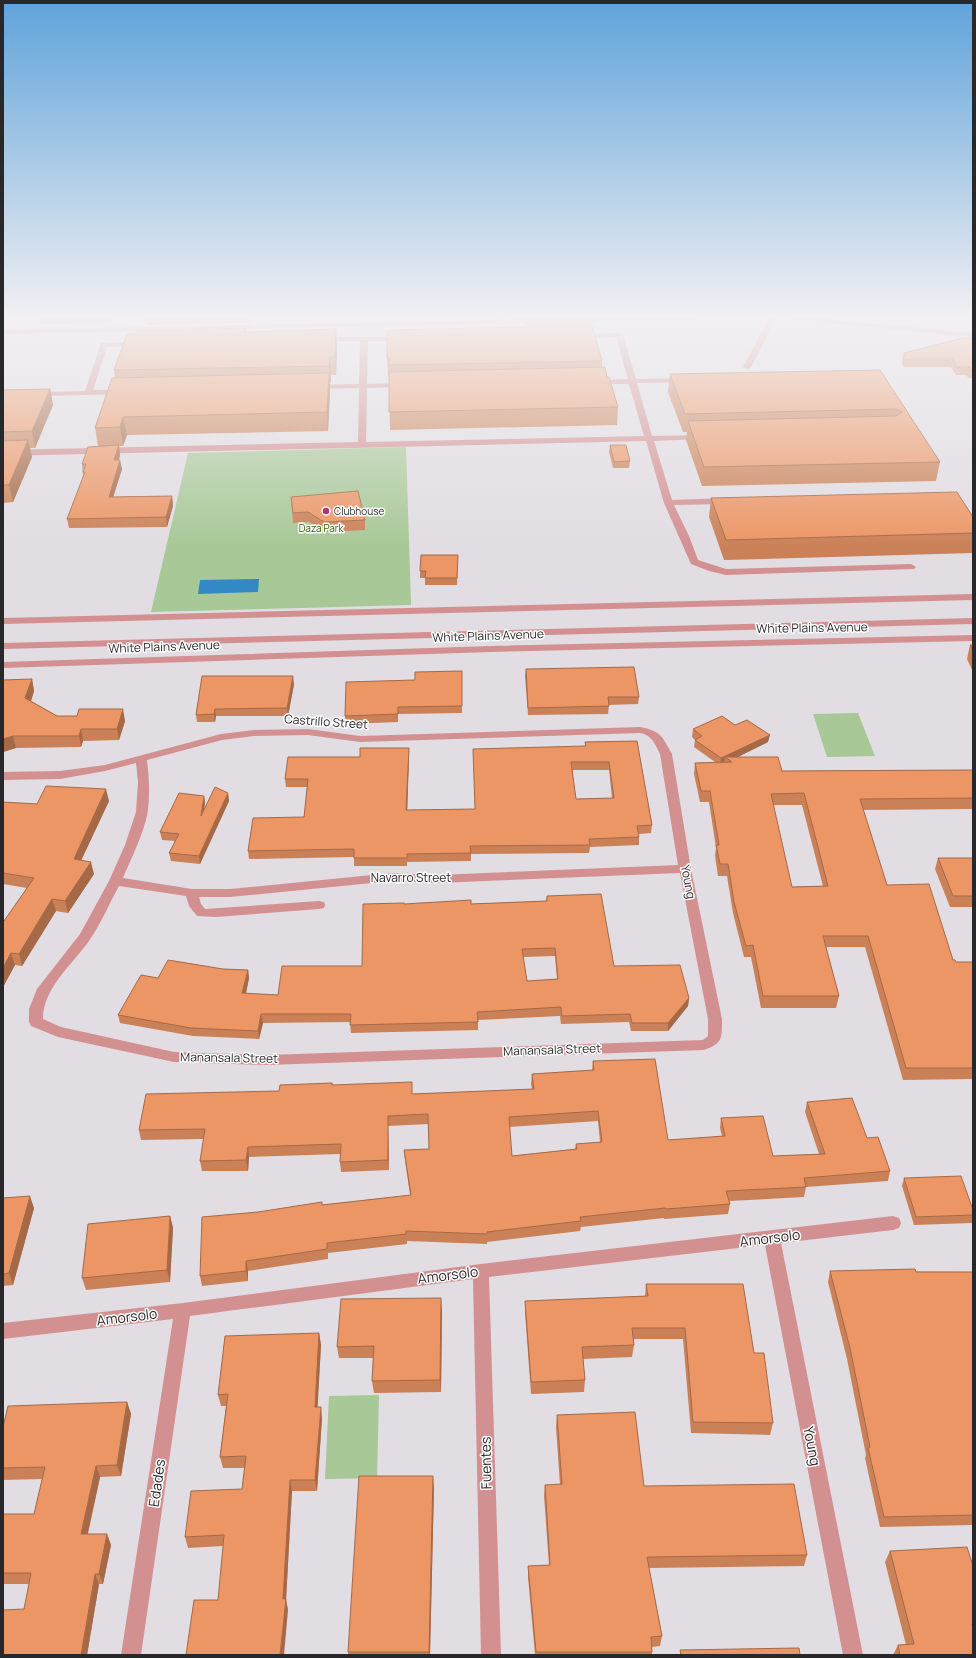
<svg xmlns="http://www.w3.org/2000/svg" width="976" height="1658" viewBox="0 0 976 1658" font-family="Manrope,sans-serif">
	<rect width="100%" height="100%" fill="#e1dde3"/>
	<g fill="#a8c897">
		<path d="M406,447L411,605L151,612L188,453Z"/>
		<path d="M858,713L875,756L827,757L813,714Z"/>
		<path d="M379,1395L377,1478L325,1479L329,1396Z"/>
	</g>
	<path fill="#3289c5" d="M259,579L258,592L198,594L200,580Z"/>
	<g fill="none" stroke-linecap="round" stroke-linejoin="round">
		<g fill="#d39091" fill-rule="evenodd">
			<path d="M718,315H785L973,333V337L776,318L751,367L747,369L743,367L769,318L3,334V330Z"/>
			<path d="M619,333L623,335L636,379L686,378L690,380L686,382L637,383L652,436L702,435L706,437L702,439L654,441L672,500L727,498L731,501L727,504L674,505L689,536L698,560L726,569L911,564L916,567L914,569L726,575L709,571L691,564L664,503L646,441L3,456V450L358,442L359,388L314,389L310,387L314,385L359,384L360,341H317V337H403L407,339L403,341H368L367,384L404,383L408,385L404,387L367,388L366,442L644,436L629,384H594L590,382L594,380L628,379L616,337L580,338L576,336L580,334Z"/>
			<path d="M140,342L144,344L143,346L107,347L93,390H122L126,392L125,394L3,397V393L85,391L101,343Z"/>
			<path d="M973,594V600L3,624V618Z"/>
			<path d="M973,618V624L3,649V643Z"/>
			<path d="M973,635V641L491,652L3,668V662L491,646Z"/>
			<path d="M640,727C661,731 662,736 672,754L691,869L722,1019C722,1037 723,1044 704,1050L267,1065L174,1062L58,1037L31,1026L29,1022V1009L37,989L80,934L109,881L125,845L136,812L138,782L136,763L105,771L60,779L3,780V772L60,771L105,765L221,734L254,730L308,729L360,736ZM640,733C652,735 655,744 660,754L678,865L437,875L392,873L230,889H192L123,878C131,859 145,831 148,810C150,793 149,777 147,760L222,740L254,736L308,735L360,742ZM680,873L708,1019V1036L703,1040L267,1055L174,1052L61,1027L43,1019C43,988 72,965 89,941C101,924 109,904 119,886L186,896L189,906L197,916L216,917L319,909L324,908L325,905L324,902L319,901L205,909L201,904L199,897H230L392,881L437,883Z"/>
			<path d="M893,1216L899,1218L901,1223L899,1228L893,1230L781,1243L863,1655H843L765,1245L489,1277L501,1655H481L473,1279L190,1316L141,1655H121L173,1319L3,1339V1323L183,1303L481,1264Z"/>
		</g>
	</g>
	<g fill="#cb8157" fill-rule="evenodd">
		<path d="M34,315H115L112,322L47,324L37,322Z"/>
		<path d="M148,315H268H252L250,323L147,325L146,319Z"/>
		<path d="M466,315H584V316L467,317Z"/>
		<path d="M336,329L337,346L336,375H331V383H330V390L328,431L127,435L123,446H119L120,455L119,460L122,469L113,497L172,496L173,506L167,527L69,528L67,519L83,476L82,464L98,446L95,428L115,378L114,370L246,332Z"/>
		<path d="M973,338V378H968L967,375H956L951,367H903L902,361L904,353Z"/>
		<path d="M387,358L602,361V368L607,377L618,407L617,425L390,430L389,376H388Z"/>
		<path d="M880,370L940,462L936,481L702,486L686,440L687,432H683L668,392L670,374Z"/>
		<path d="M50,389L53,405L35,448H30L32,457L13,502L3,503V390Z"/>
		<path d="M610,445L630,461L629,468H613L609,452Z"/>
		<path d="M291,497L365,520V530L325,532L309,522L293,523Z"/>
		<path d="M711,498L973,517V553L724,560L709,517Z"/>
		<path d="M458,562L457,585H425V578H420V571Z"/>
		<path d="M970,645H973V672L967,659Z"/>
		<path d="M526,669L639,697L638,704L609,705L608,714L528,715L525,676Z"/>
		<path d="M462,671V713L398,714V722L346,724L345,716L415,680Z"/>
		<path d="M32,679L34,691L31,701L57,716L125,721L119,740L83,741L81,747L16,748L3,752Z"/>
		<path d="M294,684L288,716H216L215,722H197L196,715Z"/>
		<path d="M735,725L768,742L737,757L782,771L973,770V809L863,810L887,885L953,960L956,962H973V1079L903,1080L865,947H826L839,996L836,1008H761L751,957H744L733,913L727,876H718L715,856L716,848L709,802H700L694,774L695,763L715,762L694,747L695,740L692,737L693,729ZM773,805H802L823,886L792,887Z"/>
		<path d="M637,741L652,825L651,833L639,834V845L590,847L589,853L471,854V861L407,862V866H354V857L249,859L248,851L304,817L307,787H286L285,779L360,757L409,748V756L407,810L475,809L585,746V742ZM572,770H609L612,798L576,799Z"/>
		<path d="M228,793L229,801L200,864L171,861L169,853L175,841L162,840L160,832L204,796L205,803L204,809Z"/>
		<path d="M109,801L81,861L94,874L68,913L56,911L22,966L15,965L3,987V920L4,921L27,888L3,884V802L37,804Z"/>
		<path d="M938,858H973V907H950L935,869Z"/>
		<path d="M547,896L614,966L689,998L688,1006L668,1031H631L629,1022L561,1024L560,1016L478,1020V1030L351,1033L350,1022L263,1023L259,1039L193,1036L120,1023L118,1015L158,978L223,969L248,970L249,978L246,994L278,995L362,966L404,904H471L546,901ZM555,956L557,979L527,981L523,957Z"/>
		<path d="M593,1061L668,1140L722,1136L720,1128L721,1118L773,1156L819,1154L805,1112L807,1102L867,1138L890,1171L888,1181L806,1187L804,1197L729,1201L730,1204L728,1214L664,1219V1218L581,1227L580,1231L487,1242V1244L407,1241V1244L328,1253V1259L248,1271V1281L202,1286L200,1276L322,1205L410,1195L405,1160L404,1150L429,1149L428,1124L388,1126L389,1170L341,1172L340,1162V1154L249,1157L248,1171H202L200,1161L204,1139L141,1140L139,1130L279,1091L332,1083L333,1085L413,1094L532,1089L531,1084L532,1074L592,1070ZM598,1121L600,1142L576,1144L575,1149L512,1156L509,1127Z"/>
		<path d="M904,1178L973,1210V1221L972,1223L914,1225L902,1186Z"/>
		<path d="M3,1198L34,1208L13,1285L3,1286Z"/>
		<path d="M170,1216L173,1228L170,1282L86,1290L82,1278Z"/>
		<path d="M830,1271L973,1272V1525L880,1527L865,1458L866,1455L847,1359L828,1282Z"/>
		<path d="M646,1284L754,1353L773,1423L770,1435L691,1433L683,1339H633L634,1345L632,1357L583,1359L585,1380L584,1392L531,1394L525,1312V1301L645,1296Z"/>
		<path d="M442,1310L441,1392L374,1393L372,1381L373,1358H339L337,1347Z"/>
		<path d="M319,1333L321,1345L317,1407L322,1418L317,1491H292L286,1600L288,1610L223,1546L188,1548L185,1537L242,1489L245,1468H223L220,1457L226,1406H221L218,1395Z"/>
		<path d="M127,1402L131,1414L121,1476L100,1477L88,1534H107L111,1545L103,1584H99L87,1655H3L24,1609L29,1584H3V1514H34L42,1479L3,1480V1427Z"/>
		<path d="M557,1415L644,1486L807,1555L804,1566L649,1568L662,1636L660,1646L652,1647V1655H535L528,1577V1566L549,1565L544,1496L545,1485H560L556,1427Z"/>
		<path d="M434,1487L430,1655H348V1652Z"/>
		<path d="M890,1551L973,1566V1655H893L898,1645H906L885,1562Z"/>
	</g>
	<g fill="#a56947">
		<path d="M111,315H115L112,322Z"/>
		<path d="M250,315H252L250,323Z"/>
		<path d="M336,329L337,346L336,375L335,357Z"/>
		<path d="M330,357L331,375V383L329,366Z"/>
		<path d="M329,373L330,390L328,431L327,412Z"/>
		<path d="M50,389L53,405L35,448L32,431Z"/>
		<path d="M123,417L127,435L123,446L120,427Z"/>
		<path d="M28,440L32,457L13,502L9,485Z"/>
		<path d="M119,445L120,455L116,469L114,460Z"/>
		<path d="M120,460L122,469L110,507L109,497Z"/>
		<path d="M172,496L173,506L167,527L166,517Z"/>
		<path d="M293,676L294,684L288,716L287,708Z"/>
		<path d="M32,679L34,691L28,710L25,698Z"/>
		<path d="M123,709L125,721L119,740L117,729Z"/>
		<path d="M215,709L216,716L215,722L214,714Z"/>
		<path d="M81,729L83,741L81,747L79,736Z"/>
		<path d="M770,735L768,742L730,761L725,757L724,764L720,766L721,758Z"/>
		<path d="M13,736L16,748L3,752V739Z"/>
		<path d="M409,748V756L407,818L406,810Z"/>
		<path d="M106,789L109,801L76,871L74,859Z"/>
		<path d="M228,793L229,801L200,864L199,856Z"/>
		<path d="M204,796L205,803L202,824L201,816Z"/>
		<path d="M91,862L94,874L68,913L65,901Z"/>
		<path d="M52,899L56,911L22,966L19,954Z"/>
		<path d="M11,953L15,965L3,987V968Z"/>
		<path d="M248,970L249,978L244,1002L242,993Z"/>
		<path d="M689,998L688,1006L668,1031V1023Z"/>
		<path d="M261,1014L263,1023L259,1039L258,1031Z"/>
		<path d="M388,1116V1126L389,1170L388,1160Z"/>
		<path d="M248,1147L249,1157L248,1171L246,1160Z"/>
		<path d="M30,1196L34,1208L13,1285L9,1273Z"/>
		<path d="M170,1216L173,1228L170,1282L167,1270Z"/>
		<path d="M246,1261L248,1271V1281L246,1271Z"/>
		<path d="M441,1298L442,1310L441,1392L440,1380Z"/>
		<path d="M319,1333L321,1345L317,1419L315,1407Z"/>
		<path d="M127,1402L131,1414L121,1476L117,1465Z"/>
		<path d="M321,1407L322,1418L317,1491L315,1480Z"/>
		<path d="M96,1466L100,1477L85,1545L81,1534Z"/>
		<path d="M433,1476L434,1487L430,1655H429Z"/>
		<path d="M290,1480L292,1491L286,1600L288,1610L284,1655H280L283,1599Z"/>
		<path d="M107,1534L111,1545L103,1584L99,1574Z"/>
		<path d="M95,1574L99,1584L87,1655H81Z"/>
	</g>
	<g fill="#ec9665" stroke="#a56947" fill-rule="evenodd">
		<path d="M36,315H111L45,317Z"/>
		<path d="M148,315H250V317L146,319Z"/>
		<path d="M591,322L602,361L389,365V358H387V330L525,327V323Z"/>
		<path d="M246,328L245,332L336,329L335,357H330L329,366L114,370L127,334H137L138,331Z"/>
		<path d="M963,338H973V370H970L969,367H957L953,359H904V353Z"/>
		<path d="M605,367L607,377H609L618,407L389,412V372Z"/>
		<path d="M880,370L940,462L704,467L688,421L896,416L902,412L896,409L685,414L670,374Z"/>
		<path d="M329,373L327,412L123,417L120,427L95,428L112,378Z"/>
		<path d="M50,389L32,431L3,432V390Z"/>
		<path d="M28,440L9,485H3V441Z"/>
		<path d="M119,445L114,460H120L109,497L172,496L166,517L67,519L85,472H83L86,464H82L88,447Z"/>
		<path d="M610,445H626L630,461L614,462Z"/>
		<path d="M358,491L365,520L324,522L308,512L293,513L291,497Z"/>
		<path d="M957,492L973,517V533L726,540L711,498Z"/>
		<path d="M421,555H458L457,578H425L426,571H420Z"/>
		<path d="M970,645H973V650Z"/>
		<path d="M634,667L639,697H608L609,706L528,708L526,669Z"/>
		<path d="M462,671V706L398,707V714L345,716L346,682L415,680V672Z"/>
		<path d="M202,676H293L287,708L215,709L214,714L196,715Z"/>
		<path d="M32,679L25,698L57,716H77L79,709H123L117,729H81L79,736H13L3,739V680Z"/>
		<path d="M722,716L735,725L747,720L770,735L721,758L695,740L702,736L693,729Z"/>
		<path d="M637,741L652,825L637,826L639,837L589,839L590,845L470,846L471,853L407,854V858H354V849L248,851L253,818L304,817L308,779H285L288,757H360V748H409L406,810L475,809L473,749L586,746L585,742ZM571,762H609L614,798L576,799Z"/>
		<path d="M725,757H778L782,771L973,770V798L860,799L887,885L929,884L953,960H955L956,962H973V1068H906L868,936H823L839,996H763L753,945L746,946L734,902L728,864H720L716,845H719L710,791H701L695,763L732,762ZM804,793L828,886L792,887L771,794Z"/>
		<path d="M46,786L106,789L74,859L91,862L65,901L52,899L19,954L11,953L3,968V920L4,921L34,878L3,873V802L37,804Z"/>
		<path d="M215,787L228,793L199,856L169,853L179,834L160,832L179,793L204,796L201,816Z"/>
		<path d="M938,858H973V896H953Z"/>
		<path d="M601,894L614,966L680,965L689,998L668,1023H632L630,1014L562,1016L561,1007L477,1012L478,1022L350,1025L351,1014H261L258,1031L191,1028L118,1015L141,975L158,978L168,960L223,969L248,970L242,993L278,995L282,966H362L363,904L404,903V904L471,900V904L547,901V896ZM555,948L558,979L527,981L522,949Z"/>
		<path d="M655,1059L668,1140L725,1136L721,1118L763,1116L773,1156L825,1154L807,1102L852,1098L867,1138L878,1137L890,1171L804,1178L806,1187L726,1191L730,1204L666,1209L665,1208L580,1217L581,1221L487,1232V1234L406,1231V1234L327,1243V1249L246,1261V1271L200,1276L202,1217L258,1212L322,1202V1205L411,1195L404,1150L429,1149L428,1114L388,1116V1160L340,1162L341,1144L248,1147L246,1160L200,1161L205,1129L139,1130L146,1094L279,1091L280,1085L332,1083V1085L412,1082V1094L534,1089L532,1074L594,1070L593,1061ZM598,1111L602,1142L576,1144L577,1149L512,1156L509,1117Z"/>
		<path d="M961,1176L973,1210V1215L916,1217L904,1178Z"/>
		<path d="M30,1196L9,1273L3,1274V1198Z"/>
		<path d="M170,1216L167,1270L82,1278L88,1224Z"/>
		<path d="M915,1269L916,1272H973V1515L884,1517L868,1448L870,1447L850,1348L830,1271Z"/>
		<path d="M646,1284H743L754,1353H764L773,1423L693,1422L685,1328H632L634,1345L582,1347L585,1380L531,1382L525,1301L648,1296Z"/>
		<path d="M441,1298L440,1380L372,1381L374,1346L337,1347L341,1299Z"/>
		<path d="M319,1333L315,1407H321L315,1480H290L283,1599H286L280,1655H186L194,1600H218L224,1535L185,1537L191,1491L242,1489L246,1456L220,1457L228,1394L218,1395L225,1336Z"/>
		<path d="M127,1402L117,1465L96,1466L81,1534H107L99,1574H95L81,1655H3V1610L24,1609L31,1573H3V1514H34L45,1467L3,1468V1427L8,1406Z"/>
		<path d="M635,1412L644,1486L794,1484L807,1555L647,1557L662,1636L651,1637L652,1652H536L528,1566L550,1565L545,1485L562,1484L557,1415Z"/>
		<path d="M359,1476H433L429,1652H348Z"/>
		<path d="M967,1547L973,1566V1624H972L973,1628V1655H900L898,1645L914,1644L890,1551Z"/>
		<path d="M799,1648L800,1655H681L680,1650Z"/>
	</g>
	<linearGradient id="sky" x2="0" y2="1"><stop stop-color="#5fa3da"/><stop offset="0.58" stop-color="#f2f0f2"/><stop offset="1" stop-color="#f2f0f2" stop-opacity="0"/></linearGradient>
	<rect width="976" height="547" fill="url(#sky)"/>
	<circle fill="#b33079" stroke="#fff" stroke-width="1.5" cx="326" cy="511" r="4"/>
	<g text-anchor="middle" stroke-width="3" stroke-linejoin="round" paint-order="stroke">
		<g font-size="10" fill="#282729" stroke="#fff" text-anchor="start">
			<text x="334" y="515">Clubhouse</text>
		</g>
		<g font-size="10" fill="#315e08" stroke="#fff">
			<text x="321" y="532">Daza Park</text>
		</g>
		<g font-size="12" fill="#282729" stroke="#fff">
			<text transform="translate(812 628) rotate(-1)" y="4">White Plains Avenue</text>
			<text transform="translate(488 636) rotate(-2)" y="4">White Plains Avenue</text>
			<text transform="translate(164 647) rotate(-2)" y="4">White Plains Avenue</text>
			<text transform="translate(326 722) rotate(4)" y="4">Castrillo Street</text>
			<text x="411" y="882">Navarro Street</text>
			<text transform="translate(688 882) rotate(79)" y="4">Young</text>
			<text transform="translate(552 1050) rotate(-2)" y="4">Manansala Street</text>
			<text transform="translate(229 1058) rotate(1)" y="4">Manansala Street</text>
		</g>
		<g font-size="14" fill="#282729" stroke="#fff">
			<text transform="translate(770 1238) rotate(-7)" y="5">Amorsolo</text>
			<text transform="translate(448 1275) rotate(-7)" y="5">Amorsolo</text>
			<text transform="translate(127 1317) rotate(-7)" y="5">Amorsolo</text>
			<text transform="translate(812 1446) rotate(79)" y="5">Young</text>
			<text transform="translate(486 1463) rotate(-91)" y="5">Fuentes</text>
			<text transform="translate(157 1483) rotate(-82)" y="5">Edades</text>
		</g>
	</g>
	<rect width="976" height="1658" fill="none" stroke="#282729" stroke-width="8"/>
</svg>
